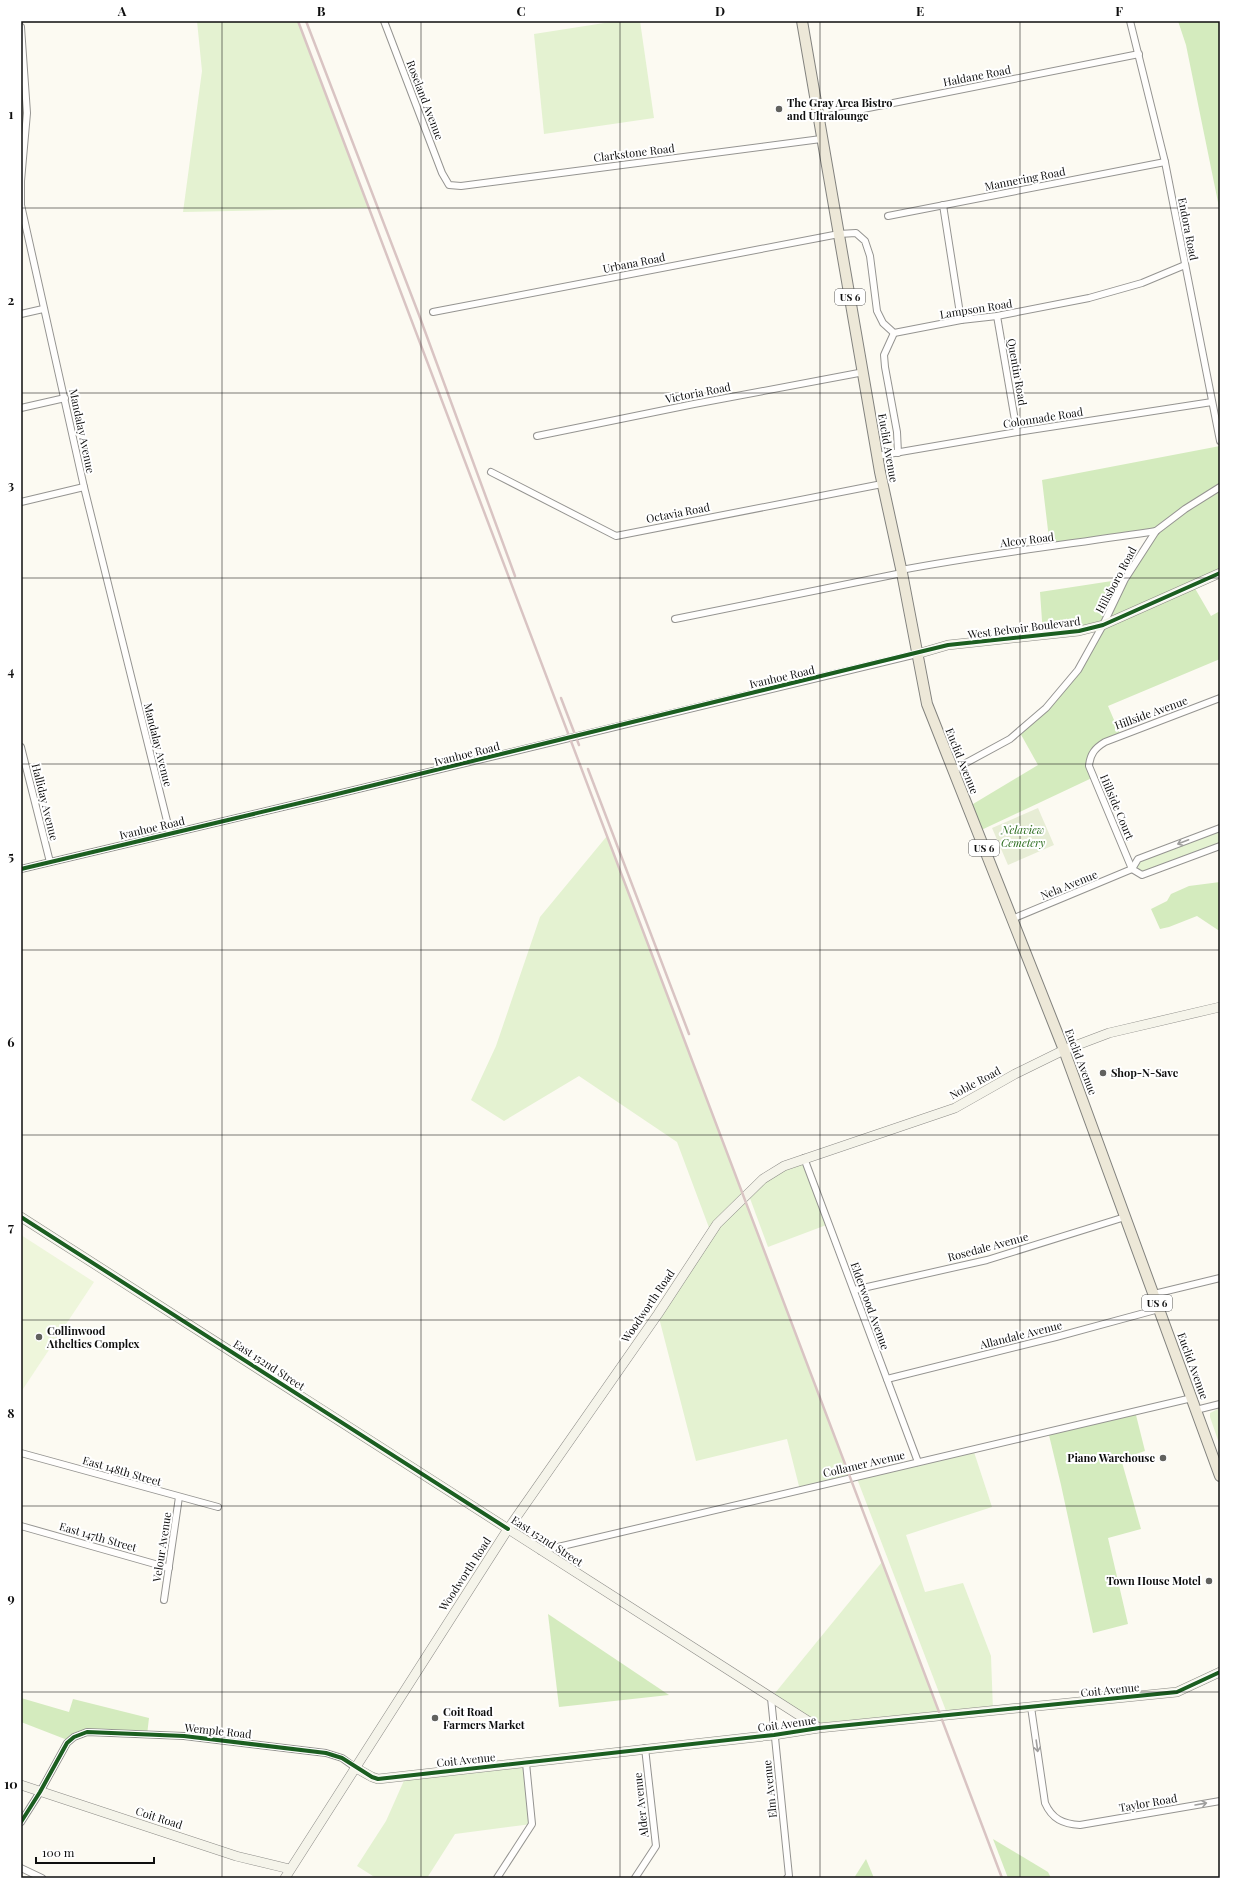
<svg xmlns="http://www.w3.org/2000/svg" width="1241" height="1899" viewBox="0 0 1241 1899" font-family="'Playfair Display',serif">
	<rect width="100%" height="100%" fill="#fcfaf2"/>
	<g fill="#e4f2d1">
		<path d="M197,21H298L369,208L183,212L202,71Z"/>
		<path d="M617,21H640L654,118L544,134L534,34Z"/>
		<path d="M1220,828V846L1142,875L1132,869L1138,859Z"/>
		<path d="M607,836C687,1046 765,1256 846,1466L849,1478L800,1490L787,1439L696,1461L658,1314L711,1233L677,1142L579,1076L504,1121L471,1100L496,1046L540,917Z"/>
		<path d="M804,1158L829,1224L768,1247L748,1193Z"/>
		<path d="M1220,1408V1446L1210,1417V1413Z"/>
		<path d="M973,1449L992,1507L906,1535L925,1592L963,1583L991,1656L993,1711L948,1716L856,1476Z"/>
		<path d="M882,1562L941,1717L819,1728L771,1698Z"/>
		<path d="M526,1763L532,1824L455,1834L427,1878H376L357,1866L386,1821L406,1776Z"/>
	</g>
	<g fill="#d4ebbe">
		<path d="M1178,21H1220V212L1186,45Z"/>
		<path d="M1220,446V573L1193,585L1211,616L1220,611V659L1108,706L1121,736L1105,742L1089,758L1094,777L977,832L968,807L1038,765L1019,731L1046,708L1078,670L1103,626L1043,635L1040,592L1125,579L1155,531L1050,547L1042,480Z"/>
		<path d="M1220,882V930H1218L1197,916L1169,927L1160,929L1151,909L1167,901L1171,894L1189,886Z"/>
		<path d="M1135,1411L1145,1451L1121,1459L1141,1529L1108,1538L1128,1624L1093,1633L1061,1485L1048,1431Z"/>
		<path d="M548,1614L669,1695L559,1707Z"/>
		<path d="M21,1698L69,1712L73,1699L149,1718L147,1735L87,1732L70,1741L21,1722Z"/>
		<path d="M993,1839L1048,1872L1051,1878H1008Z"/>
		<path d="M866,1859L874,1878H854Z"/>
	</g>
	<path fill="#e7edd5" d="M1038,808L1054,845L1008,865L992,828Z"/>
	<path fill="#eef6db" d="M21,1235L94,1282L21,1392Z"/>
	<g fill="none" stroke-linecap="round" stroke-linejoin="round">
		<g stroke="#959491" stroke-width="8">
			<g id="street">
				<path d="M384,21L442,173L449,185L461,186L821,139"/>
				<path d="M1130,21L1165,162L1220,441"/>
				<path d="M21,27L27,113L21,181V205L84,487L170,833"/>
				<path d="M818,118L1139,54"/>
				<path d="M943,205L961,320"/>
				<path d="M888,216L1165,162"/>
				<path d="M433,312L839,234L856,233L865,241L870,256L877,311L883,323L894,333L961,320L997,316L1089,298L1142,283L1185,265"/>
				<path d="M21,314L43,309"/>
				<path d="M997,316L1017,432"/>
				<path d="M894,333L884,355L885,367L897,432L898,453"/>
				<path d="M21,408L65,398"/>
				<path d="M537,436L694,404L864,372"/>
				<path d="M877,456L1017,432L1212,402"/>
				<path d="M491,472L616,536L882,484"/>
				<path d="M21,502L84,487"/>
				<path d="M901,570C986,554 1071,544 1156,531"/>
				<path d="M675,619L902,573"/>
				<path d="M21,747L50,862"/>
				<path d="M953,770L1010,739L1046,708L1078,670L1103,625L1125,579L1156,531L1185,509L1220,487"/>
				<path d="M1220,828L1138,859L1132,869L1142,875L1220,846"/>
				<path d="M21,869L325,797L917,654"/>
				<path d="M1012,919L1132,869L1089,766C1090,754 1095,748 1105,742L1220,698"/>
				<path d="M804,1158L918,1462"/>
				<path d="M854,1290L987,1260L1125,1217"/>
				<path d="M1154,1294L1220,1278"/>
				<path d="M887,1379L1056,1337L1159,1309"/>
				<path d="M1196,1410L1220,1404"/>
				<path d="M21,1453L218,1507"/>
				<path d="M21,1526L169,1568"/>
				<path d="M541,1551L1192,1398"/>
				<path d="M164,1600L179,1497"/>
				<path d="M771,1698L789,1876L787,1878"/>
				<path d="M1031,1707L1045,1803C1052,1819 1063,1824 1080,1825L1220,1801"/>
				<path d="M21,1822L40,1792L67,1743L74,1737L87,1732L184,1736L326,1753L342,1758L356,1768"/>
				<path d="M21,1868L42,1878"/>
				<path d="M497,1878L532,1824L526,1763"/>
				<path d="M635,1878L656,1846L645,1748"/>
			</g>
		</g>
		<g stroke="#8c8b87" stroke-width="10">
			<g id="secondary">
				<path d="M917,654L948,645L1079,631L1103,625L1220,573"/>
				<path d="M21,1217L819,1728"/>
				<path d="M356,1768L372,1777L378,1779L774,1735L819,1728L1177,1692L1220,1672"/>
				<path d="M21,1785L236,1856L290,1869"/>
				<path d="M285,1878L508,1529L658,1314L717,1224L763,1179L784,1166L955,1108L1015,1074L1064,1050L1109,1033L1220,1007"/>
			</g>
		</g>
		<g stroke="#82827e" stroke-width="12">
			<path id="primary" d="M802,21L880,472L902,573L927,704L1064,1050L1220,1476"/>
		</g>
		<use href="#street" stroke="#fffefd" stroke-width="6"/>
		<use href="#secondary" stroke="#f5f4ea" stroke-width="9"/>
		<use href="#primary" stroke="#ede8d8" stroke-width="10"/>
		<g stroke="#d9c4c3" stroke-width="2.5">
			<path d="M298,21L1002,1878"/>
			<path d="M306,21L419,315L515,576"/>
			<path d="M561,698L579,745"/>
			<path d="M588,769L689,1034"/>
		</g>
		<g stroke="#fff" stroke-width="6">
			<g id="cycleway">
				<path d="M21,869L325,797L948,645L1079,631L1103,625L1220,573"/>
				<path d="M21,1217L508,1529"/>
				<path d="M21,1822L40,1792L67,1743L74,1737L87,1732L184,1736L326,1753L342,1758L372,1777L378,1779L774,1735L819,1728L1177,1692L1220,1672"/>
			</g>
		</g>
		<use href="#cycleway" stroke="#1b5e20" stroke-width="4"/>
	</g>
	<defs><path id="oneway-shaft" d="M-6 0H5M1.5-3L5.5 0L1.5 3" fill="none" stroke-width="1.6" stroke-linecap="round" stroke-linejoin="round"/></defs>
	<g stroke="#9f9e9d">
		<use href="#oneway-shaft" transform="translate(1183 842) rotate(159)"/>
		<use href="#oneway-shaft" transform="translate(1037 1746) rotate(82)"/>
		<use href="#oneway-shaft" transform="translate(1201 1804) rotate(-10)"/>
	</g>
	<path fill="none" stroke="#0e0e0e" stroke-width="1" stroke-opacity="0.55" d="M222,21V1878M421,21V1878M620,21V1878M820,21V1878M1020,21V1878M21,208H1220M21,393H1220M21,578H1220M21,764H1220M21,950H1220M21,1135H1220M21,1320H1220M21,1506H1220M21,1692H1220"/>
	<g fill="#61615e" stroke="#fff" stroke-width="1.5">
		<circle cx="779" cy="109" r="4"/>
		<circle cx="1103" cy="1073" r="4"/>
		<circle cx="39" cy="1337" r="4"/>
		<circle cx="1163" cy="1458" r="4"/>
		<circle cx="1209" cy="1581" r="4"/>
		<circle cx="435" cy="1718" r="4"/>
	</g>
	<g text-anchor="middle" stroke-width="4" stroke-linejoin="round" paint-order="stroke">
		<g fill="#fff" stroke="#565656" stroke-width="1">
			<rect x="835" y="289" width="30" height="16" rx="3"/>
			<rect x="969" y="840" width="30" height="16" rx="3"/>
			<rect x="1142" y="1295" width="30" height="16" rx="3"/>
		</g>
		<g font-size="10" font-weight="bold" fill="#0e0e0e">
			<text x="850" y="301">US 6</text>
			<text x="984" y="852">US 6</text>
			<text x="1157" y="1307">US 6</text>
		</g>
		<g font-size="11" fill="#0e0e0e" stroke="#fff">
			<text transform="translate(977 76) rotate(-11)" y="4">Haldane Road</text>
			<text transform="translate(425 100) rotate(69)" y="4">Roseland Avenue</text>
			<text transform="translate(634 153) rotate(-7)" y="4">Clarkstone Road</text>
			<text transform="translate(1025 179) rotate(-11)" y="4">Mannering Road</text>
			<text transform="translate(1188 229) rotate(79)" y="4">Endora Road</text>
			<text transform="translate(634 263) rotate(-11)" y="4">Urbana Road</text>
			<text transform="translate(976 309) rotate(-9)" y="4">Lampson Road</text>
			<text transform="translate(1017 372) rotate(80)" y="4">Quentin Road</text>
			<text transform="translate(698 393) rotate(-11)" y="4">Victoria Road</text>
			<text transform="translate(1043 418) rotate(-9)" y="4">Colonnade Road</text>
			<text transform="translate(82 431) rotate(78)" y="4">Mandalay Avenue</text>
			<text transform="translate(888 448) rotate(80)" y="4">Euclid Avenue</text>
			<text transform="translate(678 513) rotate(-11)" y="4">Octavia Road</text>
			<text transform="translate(1027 540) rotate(-7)" y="4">Alcoy Road</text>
			<text transform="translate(1116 580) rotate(-62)" y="4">Hillsboro Road</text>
			<text transform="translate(1024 628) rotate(-7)" y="4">West Belvoir Boulevard</text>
			<text transform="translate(782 677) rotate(-13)" y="4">Ivanhoe Road</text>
			<text transform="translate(1151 713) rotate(-20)" y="4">Hillside Avenue</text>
			<text transform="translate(158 745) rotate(76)" y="4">Mandalay Avenue</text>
			<text transform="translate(467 754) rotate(-14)" y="4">Ivanhoe Road</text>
			<text transform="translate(962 761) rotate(68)" y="4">Euclid Avenue</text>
			<text transform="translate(45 802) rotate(76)" y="4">Halliday Avenue</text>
			<text transform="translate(1117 807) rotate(67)" y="4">Hillside Court</text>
			<text transform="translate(152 828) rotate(-13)" y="4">Ivanhoe Road</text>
			<text transform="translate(1069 885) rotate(-22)" y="4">Nela Avenue</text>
			<text transform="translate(1081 1062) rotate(69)" y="4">Euclid Avenue</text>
			<text transform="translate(975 1083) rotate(-28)" y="4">Noble Road</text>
			<text transform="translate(988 1247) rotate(-15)" y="4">Rosedale Avenue</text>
			<text transform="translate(648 1306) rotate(-56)" y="4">Woodworth Road</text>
			<text transform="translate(870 1306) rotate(70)" y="4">Elderwood Avenue</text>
			<text transform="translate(1021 1335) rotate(-14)" y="4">Allandale Avenue</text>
			<text transform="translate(269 1365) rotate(33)" y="4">East 152nd Street</text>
			<text transform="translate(1193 1366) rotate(70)" y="4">Euclid Avenue</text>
			<text transform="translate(864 1464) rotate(-13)" y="4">Collamer Avenue</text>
			<text transform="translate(122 1471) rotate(16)" y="4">East 148th Street</text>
			<text transform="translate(98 1537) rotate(16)" y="4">East 147th Street</text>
			<text transform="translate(547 1541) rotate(33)" y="4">East 152nd Street</text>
			<text transform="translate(162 1547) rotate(-81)" y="4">Velour Avenue</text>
			<text transform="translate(465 1574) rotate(-57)" y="4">Woodworth Road</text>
			<text transform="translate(1110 1690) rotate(-6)" y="4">Coit Avenue</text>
			<text transform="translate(787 1724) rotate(-8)" y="4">Coit Avenue</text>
			<text transform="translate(218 1731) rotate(6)" y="4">Wemple Road</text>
			<text transform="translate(466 1760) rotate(-6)" y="4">Coit Avenue</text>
			<text transform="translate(770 1789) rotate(-96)" y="4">Elm Avenue</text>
			<text transform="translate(1148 1803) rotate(-10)" y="4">Taylor Road</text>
			<text transform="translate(641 1805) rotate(-96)" y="4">Alder Avenue</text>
			<text transform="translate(159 1818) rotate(18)" y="4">Coit Road</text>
		</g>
		<g font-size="11" font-weight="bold" fill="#0e0e0e" stroke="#fff" text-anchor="start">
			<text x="787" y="107">The Gray Area Bistro<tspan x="787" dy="13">and Ultralounge</tspan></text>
			<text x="1111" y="1077">Shop-N-Save</text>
			<text x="47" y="1335">Collinwood<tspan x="47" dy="13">Atheltics Complex</tspan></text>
			<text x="1155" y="1462" text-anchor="end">Piano Warehouse</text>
			<text x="1201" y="1585" text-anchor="end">Town House Motel</text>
			<text x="443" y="1716">Coit Road<tspan x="443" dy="13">Farmers Market</tspan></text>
		</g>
		<g font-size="11" font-style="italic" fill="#286a1a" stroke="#fff">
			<text x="1023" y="834">Nelaview<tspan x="1023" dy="13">Cemetery</tspan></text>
		</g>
	</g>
	<rect width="1241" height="1899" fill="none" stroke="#ffffff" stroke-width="44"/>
	<path d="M36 1857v6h118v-6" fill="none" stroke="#0e0e0e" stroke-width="2"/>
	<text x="42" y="1857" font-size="12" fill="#0e0e0e" stroke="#ffffff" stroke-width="3" paint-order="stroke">100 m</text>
	<rect x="22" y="22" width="1197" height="1855" fill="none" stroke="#0e0e0e" stroke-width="1.5"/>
	<g font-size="13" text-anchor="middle" font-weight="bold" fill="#0e0e0e">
		<text x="122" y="16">A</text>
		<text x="321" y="16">B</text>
		<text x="521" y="16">C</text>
		<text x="720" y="16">D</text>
		<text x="920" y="16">E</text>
		<text x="1119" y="16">F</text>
		<text x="11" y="119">1</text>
		<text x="11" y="305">2</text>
		<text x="11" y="490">3</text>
		<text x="11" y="676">4</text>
		<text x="11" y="861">5</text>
		<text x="11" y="1047">6</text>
		<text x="11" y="1232">7</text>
		<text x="11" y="1418">8</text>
		<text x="11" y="1603">9</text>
		<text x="11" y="1789">10</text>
	</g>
</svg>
